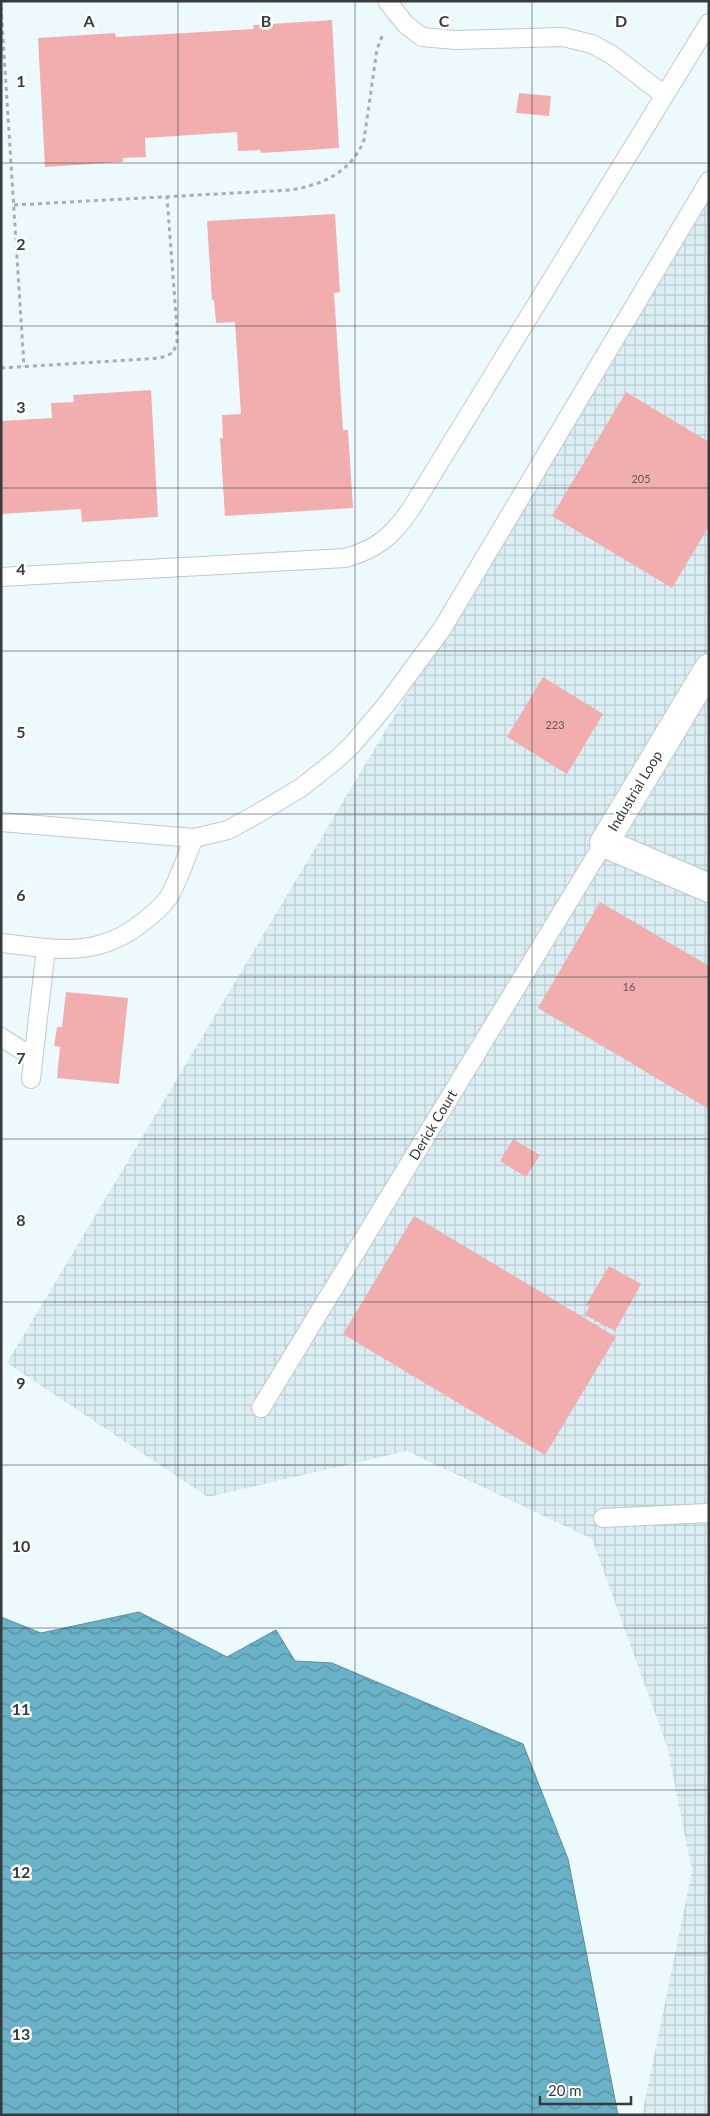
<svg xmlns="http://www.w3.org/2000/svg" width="710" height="2116" viewBox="0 0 710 2116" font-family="Lato,sans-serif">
	<defs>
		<pattern id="industrial-grid" width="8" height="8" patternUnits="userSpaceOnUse" patternTransform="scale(1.25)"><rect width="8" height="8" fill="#daeef4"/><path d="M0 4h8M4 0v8" fill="none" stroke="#bccdd2"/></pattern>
		<pattern id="water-waves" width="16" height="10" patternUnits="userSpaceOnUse" patternTransform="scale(1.25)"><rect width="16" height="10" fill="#69b2c7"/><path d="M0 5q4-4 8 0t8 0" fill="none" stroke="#5792a3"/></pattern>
	</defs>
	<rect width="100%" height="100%" fill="#edfafd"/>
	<path fill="url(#industrial-grid)" d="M709,190V2115H642L692,1871L667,1746L592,1539L407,1451L208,1497L7,1363Z"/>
	<path fill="url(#water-waves)" stroke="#5a8e9d" d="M139,1612L227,1657L276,1630L295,1661L332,1663L523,1744L568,1859L618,2115H1V1617L41,1633Z"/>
	<g fill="#f2aeaf">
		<path d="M332,20L339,148L261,153L260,150L238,151L237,132L145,138L146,157L123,158V162L45,167L38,38L115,33L116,37L254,29L253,25Z"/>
		<path d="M519,93L551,96L549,116L516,113Z"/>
		<path d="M335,214L340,292L334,293L343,430H348L353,508L225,516L220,438H223L222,415L241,414L235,322L216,323L214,300H212L207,221Z"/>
		<path d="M151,390L158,517L82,522L81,509L1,514V421L52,418L51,403L74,402L73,395Z"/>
		<path d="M626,392L709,442V526L672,588L552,516Z"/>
		<path d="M543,677L603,714L567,774L507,737Z"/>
		<path d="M600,902L709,966V1109L538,1008Z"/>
		<path d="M66,992L128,998L119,1084L57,1078L60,1047L54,1046L57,1027H62Z"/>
		<path d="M513,1139L540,1155L526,1177L500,1161Z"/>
		<path d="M414,1216L616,1337L545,1455L343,1334Z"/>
		<path d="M609,1266L641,1284L615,1331L585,1315L589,1307L586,1305Z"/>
	</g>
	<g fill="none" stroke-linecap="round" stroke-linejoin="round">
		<g stroke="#becacd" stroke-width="20">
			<g id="lane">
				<path d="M387,1L406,25L422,37L455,40L563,37L592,44L612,55L664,95"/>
				<path d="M1,577L345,558C378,549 392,536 411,509L709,23"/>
				<path d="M1,822L194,838L228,830L259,813L302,787L336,760L351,746L386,705L442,629L709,181"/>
				<path d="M1,943C56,949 97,959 143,922C152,915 162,907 168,898C179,881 186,856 194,838"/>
				<path d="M1,1037L32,1057"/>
				<path d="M31,1079L46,948"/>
				<path d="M261,1408L604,843"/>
				<path d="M603,1518L709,1513"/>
			</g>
		</g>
		<g stroke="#becacd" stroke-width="30">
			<path id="street" d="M709,668L604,843L709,888"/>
		</g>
		<g stroke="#a6b0b2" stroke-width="3" stroke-dasharray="4 4" stroke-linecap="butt">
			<path d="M1,7L24,367"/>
			<path d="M14,205L290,190C323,185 351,172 364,140L377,49L383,34"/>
			<path d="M1,368L160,358L173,353L177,342V329L167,197"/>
		</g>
		<use href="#lane" stroke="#fff" stroke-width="18"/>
		<use href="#street" stroke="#fff" stroke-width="28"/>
	</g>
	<path fill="none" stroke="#363b3c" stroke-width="1" stroke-opacity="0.55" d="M178,1V2115M355,1V2115M532,1V2115M1,163H709M1,326H709M1,488H709M1,651H709M1,814H709M1,977H709M1,1139H709M1,1302H709M1,1465H709M1,1628H709M1,1790H709M1,1953H709"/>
	<g text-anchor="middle" stroke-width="5" stroke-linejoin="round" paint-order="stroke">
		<g font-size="11" fill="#655859">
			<text x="641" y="483">205</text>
			<text x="555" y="729">223</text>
			<text x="629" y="991">16</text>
		</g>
		<g font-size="14" fill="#363b3c" stroke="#fff">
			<text transform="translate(635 791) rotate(-59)" y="5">Industrial Loop</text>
			<text transform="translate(433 1125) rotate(-59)" y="5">Derick Court</text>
		</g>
	</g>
	<g font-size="16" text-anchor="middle" font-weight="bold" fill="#363b3c" stroke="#fff" stroke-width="5" stroke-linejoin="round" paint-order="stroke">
		<text x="89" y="27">A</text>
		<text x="266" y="27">B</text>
		<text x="444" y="27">C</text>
		<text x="621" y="27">D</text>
		<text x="21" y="87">1</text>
		<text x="21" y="250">2</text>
		<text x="21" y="413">3</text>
		<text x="21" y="575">4</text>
		<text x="21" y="738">5</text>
		<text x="21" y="901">6</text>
		<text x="21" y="1064">7</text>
		<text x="21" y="1226">8</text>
		<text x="21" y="1389">9</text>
		<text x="21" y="1552">10</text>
		<text x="21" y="1715">11</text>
		<text x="21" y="1878">12</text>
		<text x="21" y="2040">13</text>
	</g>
	<rect width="710" height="2116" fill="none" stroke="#363b3c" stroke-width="5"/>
	<path d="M540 2096v8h91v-8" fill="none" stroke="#363b3c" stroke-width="2.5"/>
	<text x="548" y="2096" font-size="15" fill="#363b3c" stroke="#ffffff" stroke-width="4" paint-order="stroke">20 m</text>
</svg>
